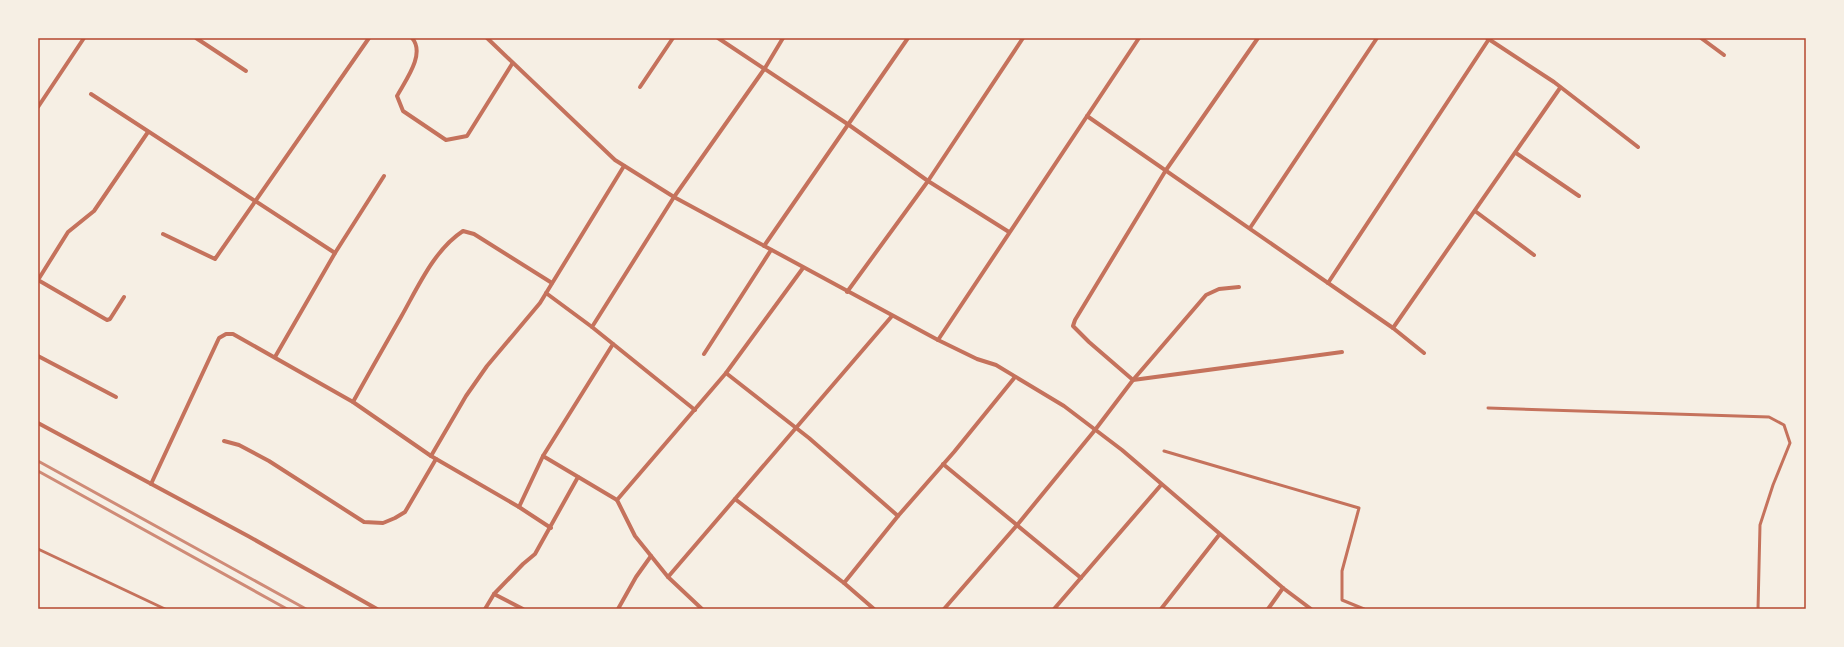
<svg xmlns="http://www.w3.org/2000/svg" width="1844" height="647" viewBox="0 0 1844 647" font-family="'Golos Text',sans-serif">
	<rect width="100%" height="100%" fill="#f6efe4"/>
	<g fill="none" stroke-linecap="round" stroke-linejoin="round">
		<g stroke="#c5725c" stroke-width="3">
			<path d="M1488,408L1769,417L1784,425L1790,443L1773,485L1760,525L1758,609"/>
			<path d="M1164,451L1359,508L1342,571V600L1364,609"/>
			<path d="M38,549L165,609"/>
		</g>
		<g stroke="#c5725c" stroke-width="4">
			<path d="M196,38L246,71"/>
			<path d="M412,38C426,54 405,81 397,96L403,111L446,140L467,136L512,64"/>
			<path d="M487,38L615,160L674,197L938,340L977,359L996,365L1064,406L1122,450L1283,588L1311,609"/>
			<path d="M718,38L849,125L928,181L847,292"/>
			<path d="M1258,38L1166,170L1075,320L1073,326L1089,342L1133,380L1342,352"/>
			<path d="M1487,38L1554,82L1638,147"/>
			<path d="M1701,38L1724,55"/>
			<path d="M640,87L673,38"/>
			<path d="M91,94L335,253"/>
			<path d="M38,107L84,38"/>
			<path d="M1087,116L1393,328L1424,353"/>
			<path d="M1516,153L1579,196"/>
			<path d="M1475,211L1534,255"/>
			<path d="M1250,228L1377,38"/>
			<path d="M1009,232L928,181L1023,38"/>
			<path d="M163,234L215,259L369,38"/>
			<path d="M764,246L908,38"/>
			<path d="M803,268L726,373L809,438L898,516L954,452L1015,377"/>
			<path d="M1328,283L1489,39"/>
			<path d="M546,293L592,327"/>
			<path d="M124,297L110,319L107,320L38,280L68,232L94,211L148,132"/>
			<path d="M1393,328L1560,88"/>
			<path d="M938,340L1139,38"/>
			<path d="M613,344L543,456L617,500"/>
			<path d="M704,354L771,250"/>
			<path d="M38,356L116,397"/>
			<path d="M275,357L335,253L384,176"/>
			<path d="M726,373L617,500L635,536L668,577L892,316"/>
			<path d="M353,402C369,373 385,345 401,317C418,287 434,250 463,231L474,234L552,283"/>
			<path d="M695,410L592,327L674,197L765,68L783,38"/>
			<path d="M38,423L248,536L377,609"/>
			<path d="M224,441L239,445L269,461L364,522L383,523L395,518L405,512L436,459"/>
			<path d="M431,456L466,396L487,366L540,303L624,166"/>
			<path d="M943,464L1081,578"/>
			<path d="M151,484L219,338L226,334H233L353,402L431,456L519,507L543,456"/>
			<path d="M735,499L844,583L898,516"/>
			<path d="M519,507L551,528"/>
			<path d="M668,577L702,609"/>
			<path d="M844,583L874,609"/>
			<path d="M494,594L523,609"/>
			<path d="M485,609L494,594L523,564L535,554L578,477"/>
			<path d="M618,609L636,577L651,556"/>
			<path d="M944,609L1018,524L1095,430L1133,380L1206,295L1219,289L1239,287"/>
			<path d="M1054,609L1161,485"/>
			<path d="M1161,609L1219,535"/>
			<path d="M1268,609L1283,588"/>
		</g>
		<g stroke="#cf8b77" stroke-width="3">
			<path d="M38,461L306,609"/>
			<path d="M38,471L287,609"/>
		</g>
	</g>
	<rect width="1844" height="647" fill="none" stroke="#f6efe4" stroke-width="78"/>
	<rect x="39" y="39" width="1766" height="569" fill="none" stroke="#b5482f" stroke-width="1.5"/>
</svg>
